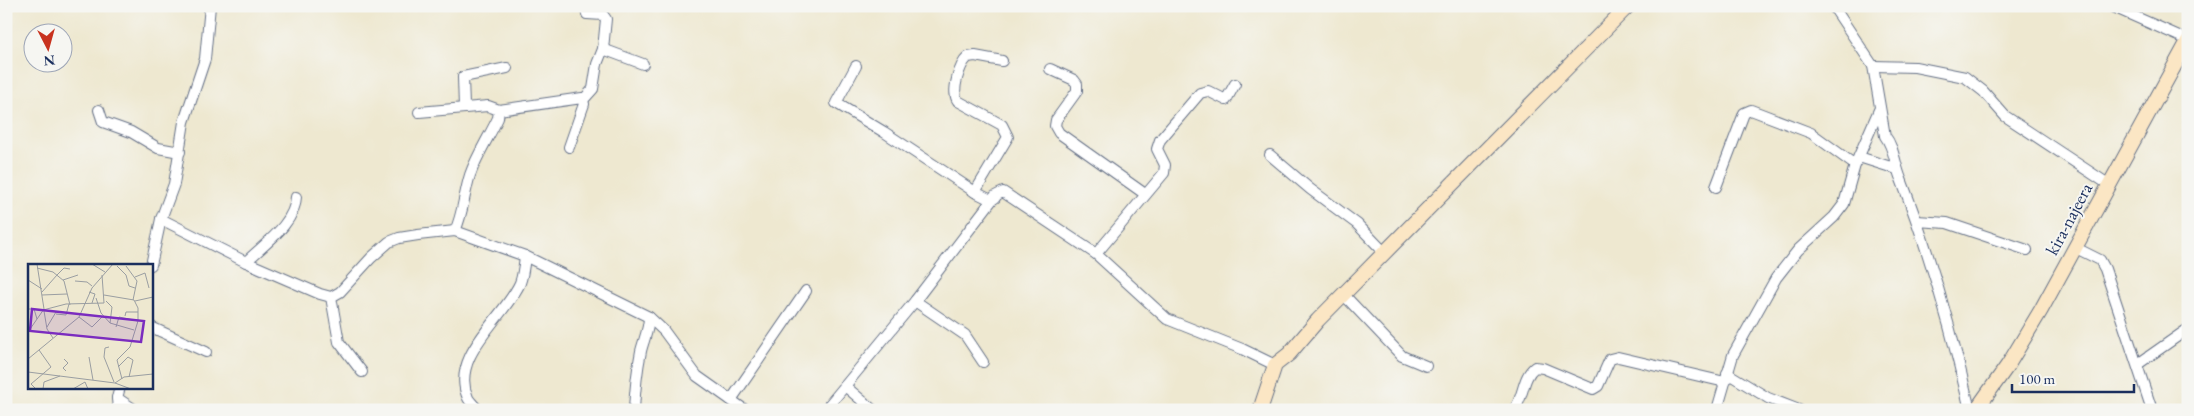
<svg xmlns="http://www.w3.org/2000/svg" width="2194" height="416" viewBox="0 0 2194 416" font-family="'EB Garamond',serif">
	<rect width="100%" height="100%" fill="#f6f6f2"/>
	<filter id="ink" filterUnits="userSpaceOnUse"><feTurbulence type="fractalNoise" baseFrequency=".02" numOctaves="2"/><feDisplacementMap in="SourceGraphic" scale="10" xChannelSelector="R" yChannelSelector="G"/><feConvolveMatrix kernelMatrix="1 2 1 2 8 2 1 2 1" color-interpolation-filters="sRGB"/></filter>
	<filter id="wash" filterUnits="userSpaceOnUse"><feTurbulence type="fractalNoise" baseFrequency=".0096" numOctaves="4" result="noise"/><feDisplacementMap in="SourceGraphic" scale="20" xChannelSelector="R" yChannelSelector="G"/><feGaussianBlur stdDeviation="1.12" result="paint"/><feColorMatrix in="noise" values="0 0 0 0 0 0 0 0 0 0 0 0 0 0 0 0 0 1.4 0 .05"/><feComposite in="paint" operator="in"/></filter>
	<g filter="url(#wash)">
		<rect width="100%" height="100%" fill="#eee8d0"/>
	</g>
	<g filter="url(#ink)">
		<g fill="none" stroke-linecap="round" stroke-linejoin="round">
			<g stroke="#657086" stroke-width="12">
				<g id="street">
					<path d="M1833,6L1873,66L1885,136C1894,147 1895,165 1901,179C1930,254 1952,331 1970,410"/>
					<path d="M2111,6L2188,40"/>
					<path d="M603,49L643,64"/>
					<path d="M856,66L836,103L884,132L975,192L991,200L995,198"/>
					<path d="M1873,66L1915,67L1965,77L1983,91L2005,116L2108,184"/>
					<path d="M1050,69L1074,80L1077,84V91L1056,120L1055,126L1059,133L1145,194"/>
					<path d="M584,99L593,89L597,64L603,49L606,19L603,15L587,14L585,6"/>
					<path d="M464,107L463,77L507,68"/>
					<path d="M99,110L103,122L131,132L158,148L180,152"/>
					<path d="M499,110L582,98L584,104L569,147"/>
					<path d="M419,112L488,106L499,110L498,118C489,137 477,155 470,175C464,194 463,214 455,231"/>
					<path d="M1270,155L1310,189L1357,224L1385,253"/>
					<path d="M1859,157L1897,169"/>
					<path d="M1716,187L1743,116L1744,113L1751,110L1811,133L1855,165"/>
					<path d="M975,192L1008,137L1002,125L958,101C951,92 959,65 968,57L975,56L1002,61"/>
					<path d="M161,219L246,262L320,294L331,297L340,292L371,258L389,242L399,238L418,235L455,231L525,256L649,317L664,331L697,376L745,410"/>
					<path d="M1917,221L1947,223L2027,250"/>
					<path d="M2076,248L2100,260L2105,269L2152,410"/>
					<path d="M1096,254L1164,173L1165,165L1157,149L1160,140L1200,93L1208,91L1226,100L1235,84"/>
					<path d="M246,262C264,244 295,224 296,197"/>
					<path d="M151,265L161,219L174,184L184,122L205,59L210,6"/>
					<path d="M1343,294L1402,356L1426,366"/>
					<path d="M331,297L339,342L362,372"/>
					<path d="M915,301L965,335L983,362"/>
					<path d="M151,327L206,352"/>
					<path d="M2138,364L2188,329"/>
					<path d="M1727,373L1768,398L1799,410"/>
					<path d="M845,386L873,410"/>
					<path d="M117,398L135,410"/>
					<path d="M731,400L806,291"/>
					<path d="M118,410L117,398L120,387"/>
					<path d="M478,410C475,406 470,402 468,398C449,356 505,317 520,283C523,275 524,265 525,256"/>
					<path d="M634,410C635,390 637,371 641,351C644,339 649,329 649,317"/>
					<path d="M825,410L915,301L995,196L1003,192L1096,254L1167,319L1242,349L1275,365"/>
					<path d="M1514,410C1524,397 1522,377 1535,367L1543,368L1593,389L1598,386L1610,359L1618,357L1725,382"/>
					<path d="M1717,410L1733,355L1776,278L1798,250L1834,217L1844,204L1855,165L1879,110"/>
				</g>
			</g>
			<g stroke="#657086" stroke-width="16">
				<g id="secondary">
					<path d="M1260,410L1275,365L1289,354L1318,320L1628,6"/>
					<path d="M1976,410L2008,365L2041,310L2188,41"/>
				</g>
			</g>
			<use href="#street" stroke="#fff" stroke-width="10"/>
			<use href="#secondary" stroke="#fbe6c4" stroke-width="14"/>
		</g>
	</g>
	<g text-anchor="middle" stroke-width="4" stroke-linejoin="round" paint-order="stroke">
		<g font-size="18" fill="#1b2f5e" stroke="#f6f6f2">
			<text transform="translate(2069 219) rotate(-62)" y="6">kira-najeera</text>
		</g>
	</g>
	<g transform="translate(28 264)">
		<rect width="125" height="125" fill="#eee8d0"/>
		<path fill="none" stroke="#9a9ea2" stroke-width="1" d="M64,0L77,8M89,2L98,11L101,22L107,24M98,2L109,17L105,36M9,4L25,8L36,17L42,41M29,11L36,4L42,5M107,13L117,9L121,24M0,16L14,25M35,16L50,11M47,17L59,18L64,22M14,28L29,11M61,28L67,30L64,39M14,31L39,30M76,31L106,36L110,44V57L102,83L89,96L94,115M68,34L73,49L82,59L106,66M78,37L84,43L82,59M107,37L125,33M1,45H6L9,55M15,46L38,40L76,39L74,11M16,47L19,65L25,74M28,50L38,51L41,40M97,52L98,48H110M51,53L64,63L75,52M19,63L28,48M88,63L91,53L110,57M0,68L16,45L9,0M81,83L77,84L76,93L86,118M61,93L65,116M0,95L51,53L64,24L85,0M36,95L40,99L35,104L38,107M90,103L100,93L105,96M0,108L87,119L103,125M101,113L105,96M87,119L96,113L125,110M8,125L3,120L23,103L11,86M15,125L16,118L32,112M45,125L57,118L60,125"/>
		<path fill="#7b2cbf" fill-opacity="0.15" stroke="#7b2cbf" stroke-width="2.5" d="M4,45L116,57L113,78L2,67Z"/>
		<rect width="125" height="125" fill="none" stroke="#1b2f5e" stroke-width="2.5"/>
	</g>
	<rect width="2194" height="416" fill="none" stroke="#f6f6f2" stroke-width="25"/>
	<g transform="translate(48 48) rotate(174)"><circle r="24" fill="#f6f6f2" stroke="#9ea6b7"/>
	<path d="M0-4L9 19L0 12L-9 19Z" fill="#c8321e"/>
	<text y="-8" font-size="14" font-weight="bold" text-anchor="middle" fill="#1b2f5e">N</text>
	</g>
	<path d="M2012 384v8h122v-8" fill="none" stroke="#1b2f5e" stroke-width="2.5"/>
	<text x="2019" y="384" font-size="15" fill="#1b2f5e" stroke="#f6f6f2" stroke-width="4" paint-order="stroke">100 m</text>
</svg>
